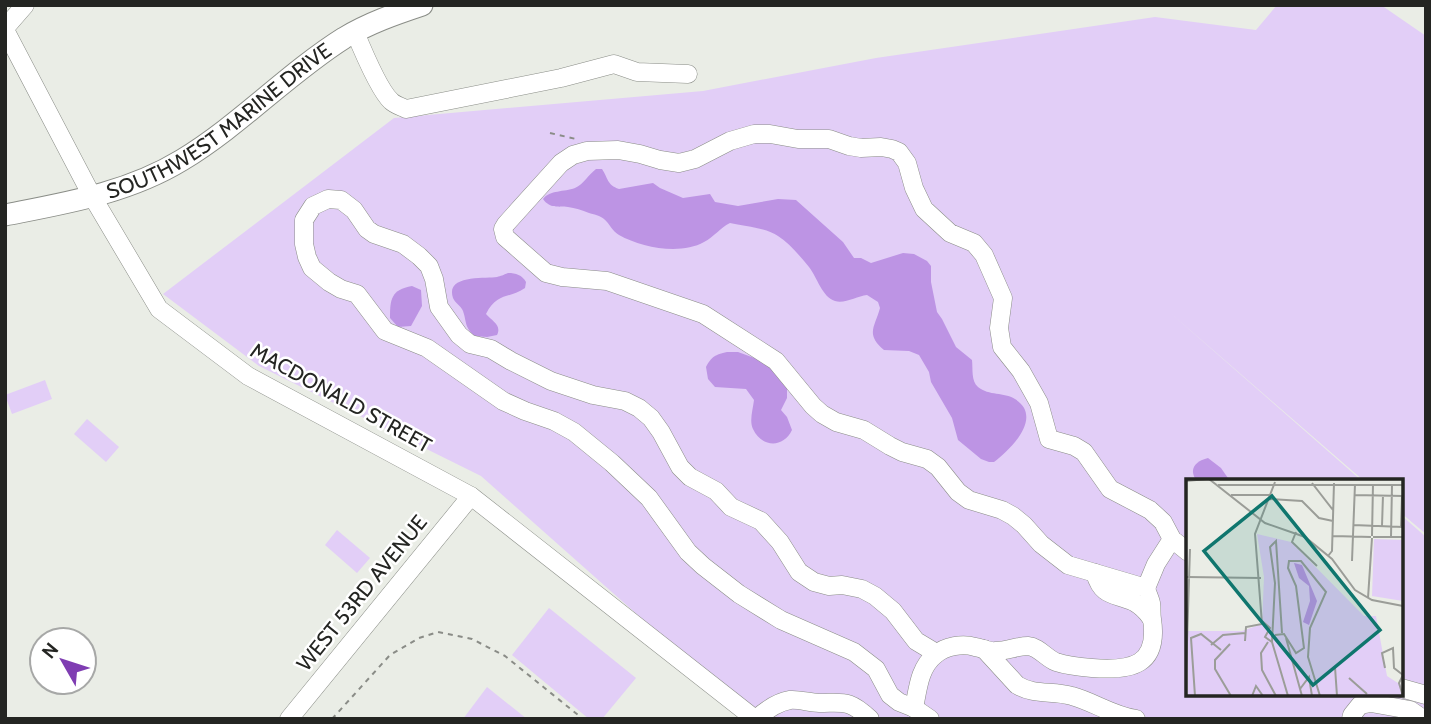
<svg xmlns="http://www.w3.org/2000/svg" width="1431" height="724" viewBox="0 0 1431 724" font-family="Cabin,sans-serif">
	<rect width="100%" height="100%" fill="#eaede6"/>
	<g fill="#e2cef7">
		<path d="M1277,5H1381L1426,36V534L1401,513V481H1364L1167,310L1362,481H1188V694H1401V515L1426,537V719H755L481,476L259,366L163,294L394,118L703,91L876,58L1155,17L1256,30Z"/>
		<path d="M45,380L52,399L12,414L5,395Z"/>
		<path d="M87,419L119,447L106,462L74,434Z"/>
		<path d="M337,530L370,558L357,573L325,545Z"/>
		<path d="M549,608L636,678L602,719H589L512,655Z"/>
		<path d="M487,687L527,719H463Z"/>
	</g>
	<g fill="#bd94e4">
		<path d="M596,169H602C608,178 607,185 619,189L653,183L660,188L683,198L710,194L715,202L738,206L778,199L796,200L843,242L854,258H861L871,263L903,253L914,254L927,261L931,266V282L937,312L942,319L956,347L972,360C973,369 971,381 978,387C989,396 1004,392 1015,399C1044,417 1010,450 994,462H989L981,459L958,440L952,418L931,382L929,372L919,355L909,351L884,350C865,334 875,327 880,308L878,302L867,295C857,296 845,304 835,301C822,297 817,277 809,267C800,256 789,243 778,236C767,228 744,226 730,223C721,227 714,237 704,242C681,255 642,248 619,235C612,231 610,224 604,219C601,216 593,214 589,213C582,210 575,208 568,207C558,206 550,209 543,199C550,190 564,192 575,188C584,184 588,175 596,169Z"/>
		<path d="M508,273C516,273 522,275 526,282L525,288C509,299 497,292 486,314C492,321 502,325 497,335L487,337L474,336C464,325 467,323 463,311C461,306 455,303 453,298C445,274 486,279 497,277C501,276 503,275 508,273Z"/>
		<path d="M412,286L421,290L422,306L411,326L398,327L390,318C390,299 391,290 412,286Z"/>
		<path d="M727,352H738L771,364L784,380L787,388V398L781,410L787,417L792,430C783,449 761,447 753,429C749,421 753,409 754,400L746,389L715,387L708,379L706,367C712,356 715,355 727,352Z"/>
		<path d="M1208,458L1221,468L1230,481H1197C1188,470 1195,461 1208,458Z"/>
	</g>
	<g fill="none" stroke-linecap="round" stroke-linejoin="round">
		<g stroke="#8a8d87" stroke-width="19">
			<g id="minor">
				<path d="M5,28L25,5"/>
				<path d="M5,30L92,196L159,309L248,376L471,496L755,719"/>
				<path d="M355,32C362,49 379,90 391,101C395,105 402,107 406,109L561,78L614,64L637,72L688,74"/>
				<path d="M1095,573C1102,598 1115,593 1134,602C1141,606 1147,612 1151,618"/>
				<path d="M1146,588L1156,564L1172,539"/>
				<path d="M984,649L1017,685C1035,696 1053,690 1072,696C1094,702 1113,716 1136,719"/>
				<path d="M1401,688L1426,695"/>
				<path d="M914,708C918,689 919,668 935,655C945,646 963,643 975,647C982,648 989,652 996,651C1007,651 1017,646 1028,646C1039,647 1046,658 1056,662C1068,666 1080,667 1092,668C1131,671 1159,666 1152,619C1151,614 1152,609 1151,603C1150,598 1147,593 1146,588L1068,565L1041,544L1024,525L1013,516L1002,510L969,500L958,492L938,467L927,459L902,452L890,446L864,430L836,422L822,414L813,406L776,361L703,314L607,281L562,277L546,273L505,237L503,229L506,224L561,163L573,155L587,151L618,150L640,154L660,160L679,163L695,159L730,141L754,134H770L798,139H829L849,146L861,148L881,147L892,149L899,152L907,163L914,188L924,209L950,233L974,243L984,255L1003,298L999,328L1002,347L1021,371L1039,403L1049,439L1074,446L1084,452L1110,489L1150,510L1163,522L1172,539L1188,552"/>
				<path d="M289,719L471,496"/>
				<path d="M756,719C765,711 777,702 790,700C799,699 810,703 819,703C844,703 849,699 870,719"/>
				<path d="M930,719L914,708L899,702L890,695L876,669L854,652L781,620L739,594L703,566L688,552L649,498L612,463L574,432L554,421L525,411L503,401L427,348L385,331L357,294L341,289L329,282L312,268L307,257L304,244V220L313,206L328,199L341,200L354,210L367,229L374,234L403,244L419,256L429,266L434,279L439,307L459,335L470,344L491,349L511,361L551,381L593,395L625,401L639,408L651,418L661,432L680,467L690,477L716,491L731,507L761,521L780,542L799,572L814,582L829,586L842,585L862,589L875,596L893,611L916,641L936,653"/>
				<path d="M1351,719L1352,715L1360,705L1371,703L1410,710L1423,719"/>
			</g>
		</g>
		<g stroke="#8a8d87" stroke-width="23">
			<g id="major">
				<path id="s1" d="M5,215C66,203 128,193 182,160C240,125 287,74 344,38C369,23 395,14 422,5"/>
			</g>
		</g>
		<g stroke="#8a8c87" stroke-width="2" stroke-dasharray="5 5" stroke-linecap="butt">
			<path d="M550,133L576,139"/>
			<path d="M332,719L390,655L419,638L438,632L472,639L505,656L583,719"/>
		</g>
		<use href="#minor" stroke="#fff" stroke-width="18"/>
		<use href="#major" stroke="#fff" stroke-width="21"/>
	</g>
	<g text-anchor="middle" stroke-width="5" stroke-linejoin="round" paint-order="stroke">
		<g font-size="21" fill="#242522" stroke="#fff">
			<text dy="7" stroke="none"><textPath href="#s1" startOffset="238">SOUTHWEST MARINE DRIVE</textPath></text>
			<text transform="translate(341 398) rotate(29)" y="7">MACDONALD STREET</text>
			<text transform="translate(362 593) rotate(-51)" y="7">WEST 53RD AVENUE</text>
		</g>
	</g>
	<g transform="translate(1186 479)">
		<rect width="217" height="217" fill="#eaede6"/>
		<path d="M71,55L105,63L178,137H190L201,197L215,206L217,217H2V152H56L76,145L78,98ZM188,60L217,61V122L186,117Z" fill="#e2cef7"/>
		<path d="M108,84L116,86L131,122L123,146L117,143L124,122L123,107L113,99Z" fill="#bd94e4"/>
		<path fill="none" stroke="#9b9d98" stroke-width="2" d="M23,0L79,44L119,58L146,80L169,111L186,121L217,127M0,2L21,0M126,4L147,31M32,6H217M45,16H85M168,16L217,17M83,20L116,22L133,39L147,42M167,46L217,48M196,47L197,16M215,48L216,17M110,53L106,63L131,87M147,57L185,58M186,57L187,5M187,58H217M205,58L206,6M142,77L146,72L148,4M166,82L169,5M1,98L75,99M182,119L186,59M76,142L84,149L79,158L86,163L89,104L84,68L90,62L96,154M89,156L98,155L110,174L118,169L110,107L102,89L103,82H115L140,113L124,149L122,178L134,217M100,159L116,217M59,162L60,148L76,145L69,55L89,3M82,163L75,174L76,191L90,217M86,163L102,217M44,165L29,181V190L45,217M25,166L37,156L59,154M149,188L151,217M199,189L196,174L207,169L208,189L217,196M0,194L4,70M163,199L181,215M114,210L123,198L126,217M9,217L5,159L15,155L35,171M66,217L70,207L77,217M217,217L213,204L217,196"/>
		<path fill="#0f766e" fill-opacity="0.15" stroke="#0f766e" stroke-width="3.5" d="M86,17L194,151L127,206L18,72Z"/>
		<rect width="217" height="217" fill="none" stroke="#242522" stroke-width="3.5"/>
	</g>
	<rect width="1431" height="724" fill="none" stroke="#242522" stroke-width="14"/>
	<g transform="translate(63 661) rotate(309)"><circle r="33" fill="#ffffff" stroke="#a7a8a7" stroke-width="2"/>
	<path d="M0-5L12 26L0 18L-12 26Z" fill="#7f3db2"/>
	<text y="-10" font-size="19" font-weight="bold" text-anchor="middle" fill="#242522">N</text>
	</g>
</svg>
